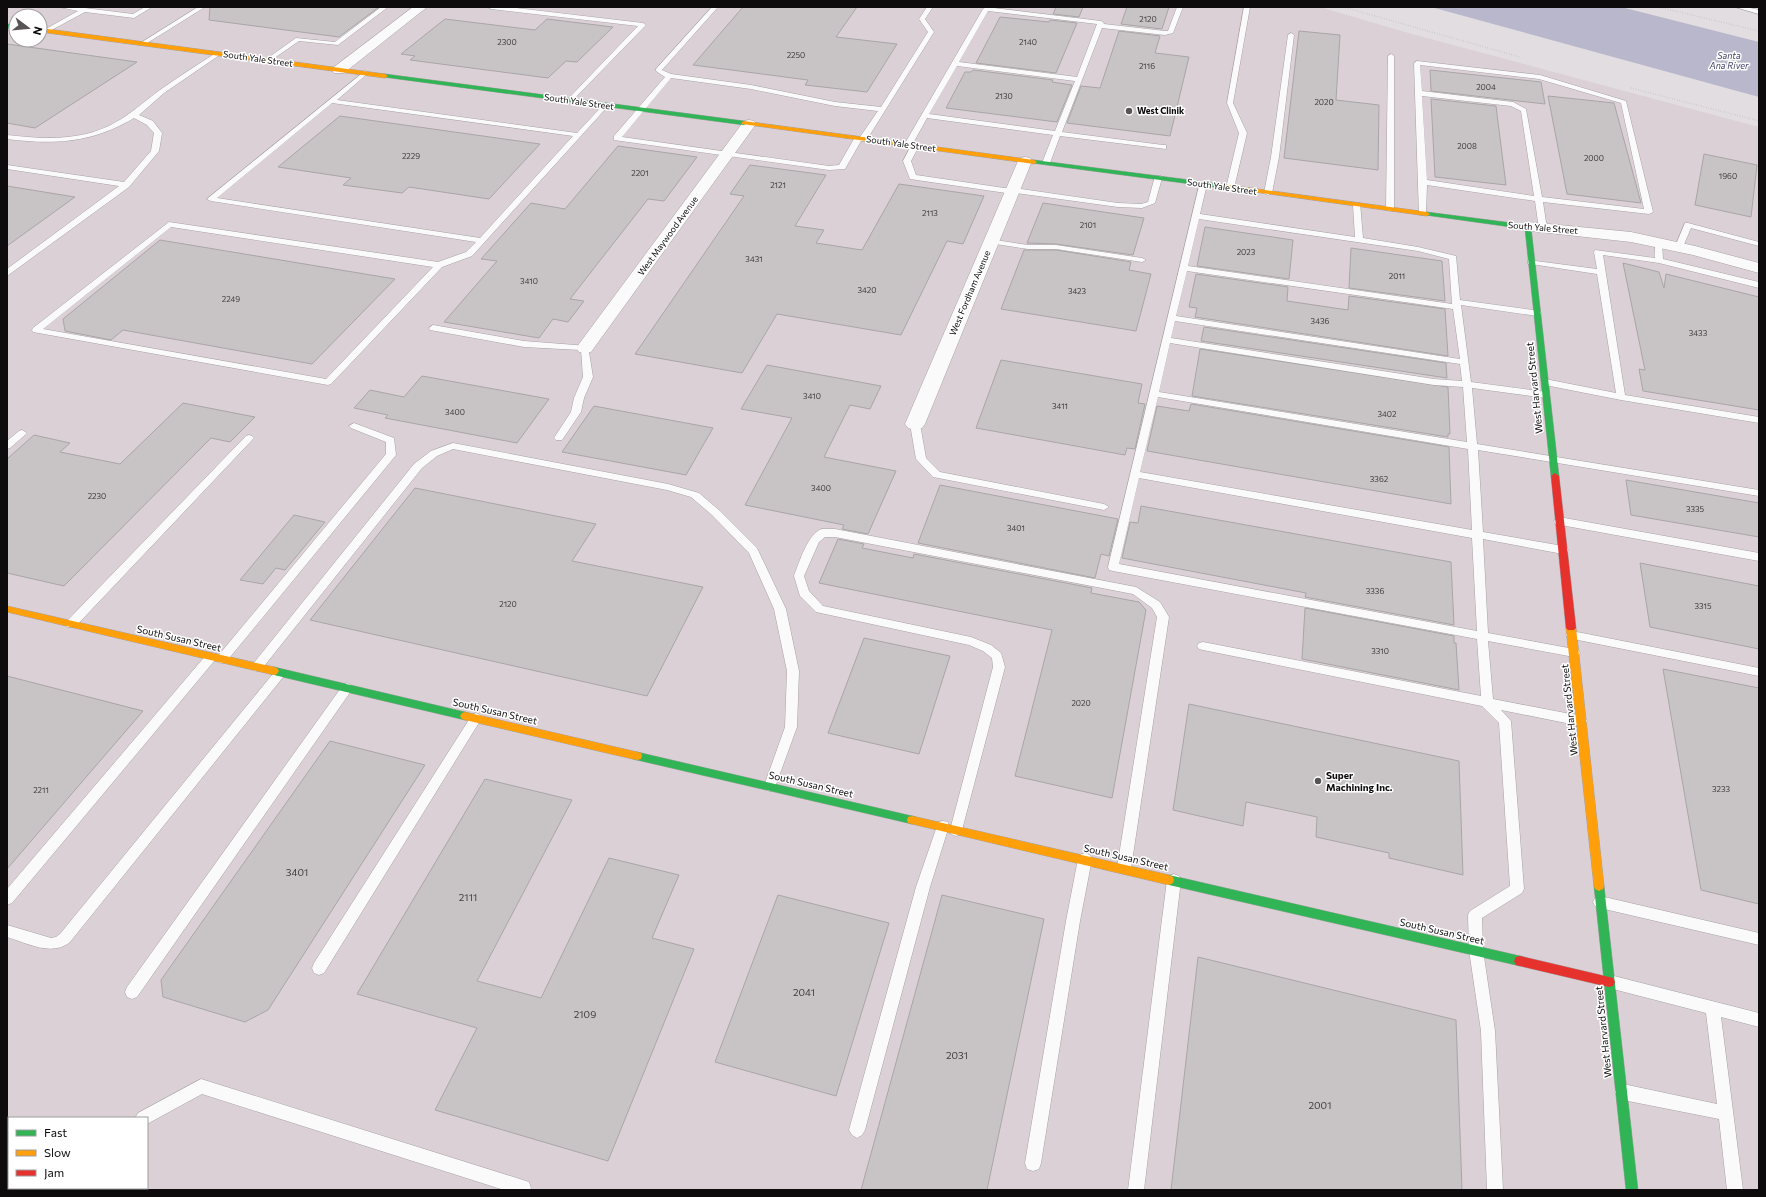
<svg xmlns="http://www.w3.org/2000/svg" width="1766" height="1197" viewBox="0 0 1766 1197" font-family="Commissioner,sans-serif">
	<rect width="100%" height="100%" fill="#e2dde0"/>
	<path fill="#dcd0d7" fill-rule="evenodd" d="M7,7H1320L1412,34L1759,127V1190H7ZM16,16H40V40H16ZM9,1118H147V1188H9Z"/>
	<path fill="#b9b7cc" d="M1431,7H1621L1759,42V97Z"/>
	<g fill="#c8c4c6" stroke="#a9a5a7">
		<path d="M210,7H379L339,37L209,20Z"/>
		<path d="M743,7H857L836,37L897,44L867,92L805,85L808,80L693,65Z"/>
		<path d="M1056,7H1083L1079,17L1053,14Z"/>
		<path d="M1127,7H1169L1162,29L1121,24Z"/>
		<path d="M1000,17L1049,22L1050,20L1077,23L1056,73L976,63Z"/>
		<path d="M445,19L535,30L547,19L613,27L577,62L566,61L548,78L410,60L415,56L401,54Z"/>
		<path d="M1119,31L1160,36L1155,53L1189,57L1170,136L1067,123L1081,86L1100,88Z"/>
		<path d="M1299,31L1340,35L1336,100L1379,105L1378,170L1284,158Z"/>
		<path d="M7,44L137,62L35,128L7,123Z"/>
		<path d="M973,70L1053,80L1052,82L1072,85L1057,122L946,108L965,72H971Z"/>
		<path d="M1430,70L1541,82L1545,104L1431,91Z"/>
		<path d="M1548,96L1614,103L1641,203L1567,194Z"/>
		<path d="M1431,99L1496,106L1506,185L1435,177Z"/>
		<path d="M340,116L540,144L489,199L409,187L402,193L343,185L351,178L278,167Z"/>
		<path d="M618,146L697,157L664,201L648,199L570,299L584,301L568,322L553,319L539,338L444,322L497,261L481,259L531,203L565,209Z"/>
		<path d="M1704,154L1757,165L1751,217L1695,205Z"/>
		<path d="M750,165L826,175L795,226L824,230L816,243L862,250L899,184L984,196L963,244L947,241L901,335L777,314L742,373L635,354L744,196L730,194Z"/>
		<path d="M7,186L75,197L7,246Z"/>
		<path d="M1043,203L1144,218L1133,255L1056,244L1027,243Z"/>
		<path d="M1205,227L1293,240L1289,279L1197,266Z"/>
		<path d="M160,240L395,279L312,364L123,330L111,340L65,331L63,319Z"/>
		<path d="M1351,248L1442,261L1445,301L1349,288Z"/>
		<path d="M1024,250H1056L1131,262L1129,270L1151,274L1136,331L1001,309Z"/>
		<path d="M1623,263L1659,272L1664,288L1666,274L1759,297V410L1643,391L1639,369L1645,370Z"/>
		<path d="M1196,274L1288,287L1287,301L1348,310L1349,296L1445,309L1448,356L1195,317L1197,308L1189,307Z"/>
		<path d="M1204,327L1446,363L1447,378L1201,341Z"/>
		<path d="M1200,349L1448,387L1450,434H1448V437L1192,396Z"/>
		<path d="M1001,360L1142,384L1138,403L1145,404L1135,449L1127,448L1125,455L976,428Z"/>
		<path d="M767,365L881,386L870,409L850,405L824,457L896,471L868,534L842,529L844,525L745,505L792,418L741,409Z"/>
		<path d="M422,376L549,399L517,443L385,418L388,415L354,408L370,390L404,397Z"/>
		<path d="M183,403L255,417L230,442L211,438L64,586L7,573V459L34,435L70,443L60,452L120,464Z"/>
		<path d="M1191,404L1449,447L1451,504L1147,451L1157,406L1189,411Z"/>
		<path d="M594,406L713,428L686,475L562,452Z"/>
		<path d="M1626,480L1759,503V537L1631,515Z"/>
		<path d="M940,485L1118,519L1109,556L1101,554L1095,578L918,543Z"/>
		<path d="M415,488L596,524L572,561L703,587L647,696L310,620Z"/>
		<path d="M1141,506L1451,562L1454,625L1305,597L1306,593L1122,558L1130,522L1138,523Z"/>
		<path d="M294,515L325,522L285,570L276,568L263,584L240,580Z"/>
		<path d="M838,539L864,544L862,548L913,558L914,554L1092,588L1091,593L1139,602L1146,610L1112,798L1015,776L1052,630L819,583Z"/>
		<path d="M1640,563L1759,586V649L1650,627Z"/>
		<path d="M1305,608L1454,636V643H1456L1459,690L1302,659Z"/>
		<path d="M864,638L950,656L919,754L828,733Z"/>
		<path d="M1663,669L1759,688V904L1701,890Z"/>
		<path d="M7,676L143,711L7,869Z"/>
		<path d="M1189,704L1459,761L1463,875L1389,858V853L1316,837L1317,817L1246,802L1243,826L1173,810Z"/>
		<path d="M330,741L425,765L268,1010L245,1022L163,997L161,980Z"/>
		<path d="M485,779L572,800L477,981L541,998L609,858L679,875L652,938L694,949L608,1161L435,1110L477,1028L357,994Z"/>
		<path d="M778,895L889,923L836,1096L715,1062Z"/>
		<path d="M942,895L1044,919L987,1190H861Z"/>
		<path d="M1198,957L1456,1020L1462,1190H1171Z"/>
	</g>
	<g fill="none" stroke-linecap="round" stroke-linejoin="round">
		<g stroke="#a6a2a4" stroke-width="1">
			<g id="lane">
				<path d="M59,7H77L133,14L145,7H152L134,18L85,12L48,32H44V30L78,11Z"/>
				<path d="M198,7H205L144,45L139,44Z"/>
				<path d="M381,7H388L338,45L299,41L270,61L265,60L296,38L335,42Z"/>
				<path d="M488,7H507L643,23L646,25L572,101H568V99L638,26L491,9Z"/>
				<path d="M712,7H718L662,70L671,74L751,85L835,102L881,107L928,32L919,19L927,7H933L925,19L934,32L866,141H861L845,169L829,170L614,140V136L665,77L656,71V69ZM671,78L751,89L835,106L878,111L860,137H855L839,165L829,166L622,137Z"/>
				<path d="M986,7L1101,21L1103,22L1104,24L1165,31H1168L1177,7H1183L1173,33L1165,35L1102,28L1062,132L1163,145H1166V149L1060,136L1050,163L1046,165L1042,163L1053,135L927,118L911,147H905L904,145L983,9ZM988,11L1097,24L1077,77L959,62ZM957,66L1075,81L1055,131L929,114Z"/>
				<path d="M1244,7H1250L1233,103L1247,133L1234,188L1230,190L1226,188L1239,133L1227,103Z"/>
				<path d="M1735,7H1746L1759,10V14Z"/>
				<path d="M1291,33L1294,35L1279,157L1272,193L1268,195L1264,193L1271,157L1288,35Z"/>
				<path d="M216,53L221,54L164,93L139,115L153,121L162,133L159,151L129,187L7,276V269L119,186L7,169V165L124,182L151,151L154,133L147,125L134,118C92,143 55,145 7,139V135C33,138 60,140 86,134C119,126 134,109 160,90C178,77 197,65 216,53Z"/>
				<path d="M1391,54L1394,56V209L1390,211L1386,209L1388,56Z"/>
				<path d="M1417,61L1540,75L1626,101L1653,212L1649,214L1543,202L1547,229L1543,231L1539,229L1535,201L1427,185L1426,213L1425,215H1419L1414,63ZM1420,65L1539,79L1621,103L1644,209L1542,197L1526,109L1513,102L1422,91ZM1422,96L1511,106L1521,111L1534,196L1427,180Z"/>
				<path d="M365,71L368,73L367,74L337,100L577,133L604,104L609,105L472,256L442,267L331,384L328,385L33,332L32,330L33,328L169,222L438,262L466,252L476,242L211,201L207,199ZM332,103L573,136L480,238L217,198ZM171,227L433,267L326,379L43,329Z"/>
				<path d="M912,144H915L919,146L911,161L916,175L1011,189L1014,188L1118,203L1141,204L1148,202L1155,176H1161L1162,178L1155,203L1142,208L1118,207L1016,193L1013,194L910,179L903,161Z"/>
				<path d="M1200,182H1203L1207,184L1200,214L1355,237L1353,205L1354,203H1360L1363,238L1418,247L1456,256L1460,300L1540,311L1541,313L1540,315L1537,316L1461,305L1471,382L1546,392L1551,395L1546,398L1472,388L1477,444L1759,490V496L1478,450L1483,532L1563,546L1567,547L1568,550L1567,553L1563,554L1483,539L1488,633L1574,649L1578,650L1580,653L1578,656L1574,657L1488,641L1493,699L1581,716L1585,718L1587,721L1585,724L1581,726L1501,710L1511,721L1524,889L1522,893L1482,918L1483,950L1495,1031L1503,1190H1487L1481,1031L1469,950L1468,915L1470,911L1510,886L1499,723L1482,706L1203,650L1199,649L1197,646L1199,643L1203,642L1481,696L1477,639L1113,571L1109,570L1108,567ZM1199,219L1418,251L1449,259L1452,304L1188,266ZM1187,271L1453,309L1460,359L1176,316ZM1175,321L1460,364L1462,381L1434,379L1171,338ZM1170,343L1434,385L1463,387L1467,442L1159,392ZM1158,397L1468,449L1472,530L1140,472ZM1139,478L1472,538L1477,631L1119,564Z"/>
				<path d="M1685,223H1688L1759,242V246L1691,228L1682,249H1676L1675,247Z"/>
				<path d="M989,239L1028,245H1056L1142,258L1146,260L1142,262L1056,249H1028L989,243Z"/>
				<path d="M1655,241H1661L1662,243L1663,259L1759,282V288L1659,263L1603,255L1625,395L1759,417V423L1621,400L1545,385L1540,382L1545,379L1616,393L1597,274L1531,264H1528V260L1597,269L1594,252L1595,250L1655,258Z"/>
				<path d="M433,325L524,341L588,346L593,377L584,398L581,412L562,440H556L554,438L571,412L574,398L583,377L581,350L524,347L430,330L429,328Z"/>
				<path d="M915,421L920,424L926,458L940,472L1104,504L1109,507L1104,510L933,477L916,459L910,424Z"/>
				<path d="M354,423L394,438L396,455L226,662L222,663L218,662L216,659L218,656L386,454V442L351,428L349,426Z"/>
				<path d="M22,430L27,433L25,435L10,448L7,449V441L19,431Z"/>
				<path d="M249,435L252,436L254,438L252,440L75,627H67L65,624L67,621L246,436Z"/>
				<path d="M453,443L668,484L699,493L720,511L757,548L786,609L799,671L797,727L774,790L770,791L766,790L764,786L785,727L787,671L774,609L749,553L712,515L691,497L667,490L453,449L437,456L422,468L261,670L257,671L253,670L251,667L253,664L414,464L431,451Z"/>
				<path d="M1559,517L1759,553V561L1555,524L1554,521Z"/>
				<path d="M822,529H835L1136,587L1160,602L1169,617L1131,868L1129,872L1124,874L1119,872L1117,868L1157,617L1152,608L1133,594L835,537H825L819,542L804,576L809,591L823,606L971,637L991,645L1001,653L1005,667L962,830L961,834L956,836L951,834L950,830L993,667L992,658L983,651L969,645L816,612L800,596L794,576C799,563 808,533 822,529Z"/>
				<path d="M1572,631L1759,668V676L1568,638L1566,635L1568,632Z"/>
				<path d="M211,653L215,654L217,657L215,660L12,903L7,905V889L207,654Z"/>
				<path d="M280,669L284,670L286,673L284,676L70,942C52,957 27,943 7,937V925L51,938L56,937L60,934L276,670Z"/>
				<path d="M347,683L351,685L353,688L351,691L137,997L132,999L127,997L125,992L127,987L343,685Z"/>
				<path d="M476,713L480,715L482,718L480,721L324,973L319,975L314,973L312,968L314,963L472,715Z"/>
				<path d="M943,821L948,822L949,826L930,887L865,1130L862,1135L857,1138L852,1135L849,1130L916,887L937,826L938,822Z"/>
				<path d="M1085,853L1090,855L1092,859L1080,921L1041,1163L1039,1169L1033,1171L1027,1169L1025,1163L1066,921L1078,859L1080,855Z"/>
				<path d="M1174,874L1179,876L1181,880L1144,1190H1128L1167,880L1169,876Z"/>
				<path d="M1600,896L1759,933V945L1600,908L1595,906L1593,902L1595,898Z"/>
				<path d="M1610,975L1759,1013V1027L1721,1017L1743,1190H1727L1719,1119L1623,1100L1618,1097L1615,1092L1618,1087L1623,1084L1717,1104L1706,1013L1605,987L1603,982L1605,977Z"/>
				<path d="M201,1079L523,1180L529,1182L531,1188L530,1190H504L202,1094L147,1124V1118H135L138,1113Z"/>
				<path d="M48,1188H64L63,1190H47Z"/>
			</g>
		</g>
		<g stroke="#a6a2a4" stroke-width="1">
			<g id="street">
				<path d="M413,7H427L344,73H334L332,70L334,67Z"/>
				<path d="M749,120L754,121L756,124L591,352L585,353L579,352L576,348L579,344L744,121Z"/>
				<path d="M1025,157L1030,158L1032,161L925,424L922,428L915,430L908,428L905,424L1018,161L1020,158Z"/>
				<path d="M1528,222L1631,232L1695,246L1759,263V273L1693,255L1631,242L1522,230L1520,227L1522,224Z"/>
			</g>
		</g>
		<g stroke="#a6a2a4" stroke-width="1">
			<g id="fast">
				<path d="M7,24L16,25V29L7,28Z"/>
				<path d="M385,74L744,121L747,123L744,125L383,77L382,76Z"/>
				<path d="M1034,160L1221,184L1224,186L1221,188L1032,163L1031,162Z"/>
				<path d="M1427,212L1528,225L1531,227L1559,476L1558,478L1555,479L1551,476L1525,229L1425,215L1424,214Z"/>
				<path d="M274,667L465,712L468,713L470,716L468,719L465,720L274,675L271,674L269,671L271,668Z"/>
				<path d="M637,752L912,816L916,817L917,820L916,823L912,824L637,760L633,759L632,756L633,753Z"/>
				<path d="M1169,875L1520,956L1524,957L1526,961L1524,965L1520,966L1169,885L1165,883L1164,880L1165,877Z"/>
				<path d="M1599,881L1603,883L1604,886L1638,1190H1626L1594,886L1595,883Z"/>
			</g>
		</g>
		<g stroke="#a6a2a4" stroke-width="1">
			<g id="slow">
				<path d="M40,28L385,74L388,76L385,78L40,32Z"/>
				<path d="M744,121L1034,160L1037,162L1034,164L742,124L741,123Z"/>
				<path d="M1221,184L1427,212L1430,214L1427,216L1219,187V185Z"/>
				<path d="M7,606L274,667L277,668L279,671L277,674L274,675L7,612Z"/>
				<path d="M1571,625L1574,626L1576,628L1604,886L1603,889L1599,891L1595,889L1594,886L1566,628L1568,626Z"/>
				<path d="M465,712L637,752L641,753L642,756L641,759L637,760L465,720L462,719L460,716L462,713Z"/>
				<path d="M912,816L1169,875L1173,877L1174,880L1173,883L1169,885L912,824L908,823L907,820L908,817Z"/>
			</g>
		</g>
		<g stroke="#a6a2a4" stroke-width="1">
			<g id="jam">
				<path d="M1555,473L1559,476L1576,628L1574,630H1568L1566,628L1551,476Z"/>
				<path d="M1520,956L1609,977L1613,978L1615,982L1613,986L1609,987L1520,966L1516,965L1514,961L1516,957Z"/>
			</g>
		</g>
		<g stroke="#bfbebe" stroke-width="1.5" stroke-dasharray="0.5 2" stroke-linecap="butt">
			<path d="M1343,7L1520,57"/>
			<path d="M1658,7L1759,31"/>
			<path d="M1631,88L1759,121"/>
		</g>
		<use href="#lane" fill="#fbfafa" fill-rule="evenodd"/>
		<use href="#street" fill="#fbfafa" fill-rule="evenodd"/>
		<use href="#fast" fill="#30b455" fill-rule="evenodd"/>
		<use href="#slow" fill="#ff9f0a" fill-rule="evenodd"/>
		<use href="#jam" fill="#e5322d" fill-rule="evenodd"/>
	</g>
	<g fill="#585456" stroke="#fff" stroke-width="1.5">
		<circle cx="1129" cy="111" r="4"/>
		<circle cx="1318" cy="781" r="4"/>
	</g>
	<g text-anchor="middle" stroke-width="3" stroke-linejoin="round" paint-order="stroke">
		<g font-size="8" fill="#3e3b3c">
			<text x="1148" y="22">2120</text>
			<text x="507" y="45">2300</text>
			<text x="1028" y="45">2140</text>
			<text x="796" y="58">2250</text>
			<text x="1147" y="69">2116</text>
			<text x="1486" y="90">2004</text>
			<text x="1004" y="99">2130</text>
			<text x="1324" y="105">2020</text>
			<text x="1467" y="149">2008</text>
			<text x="411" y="159">2229</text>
			<text x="1594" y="161">2000</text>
			<text x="640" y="176">2201</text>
			<text x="1728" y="179">1960</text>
			<text x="778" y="188">2121</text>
			<text x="930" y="216">2113</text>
			<text x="1088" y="228">2101</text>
			<text x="1246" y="255">2023</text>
			<text x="754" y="262">3431</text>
			<text x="1397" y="279">2011</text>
			<text x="529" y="284">3410</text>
			<text x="867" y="293">3420</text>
			<text x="1077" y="294">3423</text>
			<text x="231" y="302">2249</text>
			<text x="1320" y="324">3436</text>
			<text x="1698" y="336">3433</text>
			<text x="812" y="399">3410</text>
			<text x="1060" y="409">3411</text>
			<text x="455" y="415">3400</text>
			<text x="1387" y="417">3402</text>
			<text x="1379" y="482">3362</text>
			<text x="821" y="491">3400</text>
			<text x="97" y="499">2230</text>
			<text x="1695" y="512">3335</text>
			<text x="1016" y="531">3401</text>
			<text x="1375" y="594">3336</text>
			<text x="508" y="607">2120</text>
			<text x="1703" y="609">3315</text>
			<text x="1380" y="654">3310</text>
			<text x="1081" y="706">2020</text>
			<text x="1721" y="792">3233</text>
			<text x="41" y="793">2211</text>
		</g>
		<g font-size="9" font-style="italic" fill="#43416b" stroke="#fff">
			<text x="1729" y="59">Santa<tspan x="1729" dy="10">Ana River</tspan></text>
		</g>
		<g font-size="9" fill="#0d0b0c" stroke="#fff">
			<text transform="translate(258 59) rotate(8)" y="3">South Yale Street</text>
			<text transform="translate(579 102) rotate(8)" y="3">South Yale Street</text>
			<text transform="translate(901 144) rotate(8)" y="3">South Yale Street</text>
			<text transform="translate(1222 187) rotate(8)" y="3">South Yale Street</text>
			<text transform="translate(1543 228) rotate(5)" y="3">South Yale Street</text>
			<text transform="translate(668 236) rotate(-54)" y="3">West Maywood Avenue</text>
			<text transform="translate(970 293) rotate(-67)" y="3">West Fordham Avenue</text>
		</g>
		<g font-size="9" font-weight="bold" fill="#0d0b0c" stroke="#fff" text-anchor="start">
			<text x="1137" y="114">West Clinik</text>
		</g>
		<g font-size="10" fill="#0d0b0c" stroke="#fff">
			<text transform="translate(1534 388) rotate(-96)" y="4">West Harvard Street</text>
			<text transform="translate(179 638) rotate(13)" y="4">South Susan Street</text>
			<text transform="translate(1569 710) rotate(-96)" y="4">West Harvard Street</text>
			<text transform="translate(495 711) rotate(13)" y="4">South Susan Street</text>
			<text transform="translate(811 784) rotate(13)" y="4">South Susan Street</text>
			<text transform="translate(1126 857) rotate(13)" y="4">South Susan Street</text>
			<text transform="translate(1442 931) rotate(13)" y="4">South Susan Street</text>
			<text transform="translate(1603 1032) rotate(-96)" y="4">West Harvard Street</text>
		</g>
		<g font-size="10" font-weight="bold" fill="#0d0b0c" stroke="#fff" text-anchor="start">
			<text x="1326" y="779">Super<tspan x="1326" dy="12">Machining Inc.</tspan></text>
		</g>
		<g font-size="10" fill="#3e3b3c">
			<text x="297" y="876">3401</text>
			<text x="468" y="901">2111</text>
			<text x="804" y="996">2041</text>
			<text x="585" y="1018">2109</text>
			<text x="957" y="1059">2031</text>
			<text x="1320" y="1109">2001</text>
		</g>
	</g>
	<rect width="1766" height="1197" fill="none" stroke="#0d0b0c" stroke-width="16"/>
	<rect x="8" y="1117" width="140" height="72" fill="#ffffff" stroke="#9e9d9e"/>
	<rect x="16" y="1130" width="20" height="6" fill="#30b455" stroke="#9e9d9e"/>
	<text x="44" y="1137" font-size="12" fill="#0d0b0c">Fast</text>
	<rect x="16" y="1150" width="20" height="6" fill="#ff9f0a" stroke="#9e9d9e"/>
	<text x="44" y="1157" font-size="12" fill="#0d0b0c">Slow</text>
	<rect x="16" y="1170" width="20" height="6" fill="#e5322d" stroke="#9e9d9e"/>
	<text x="44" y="1177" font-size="12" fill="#0d0b0c">Jam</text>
	<g transform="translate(28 28) rotate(106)"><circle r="19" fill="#ffffff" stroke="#9e9d9e"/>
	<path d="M0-3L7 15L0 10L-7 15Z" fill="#585456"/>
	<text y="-6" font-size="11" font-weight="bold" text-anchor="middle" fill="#0d0b0c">N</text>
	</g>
</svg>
